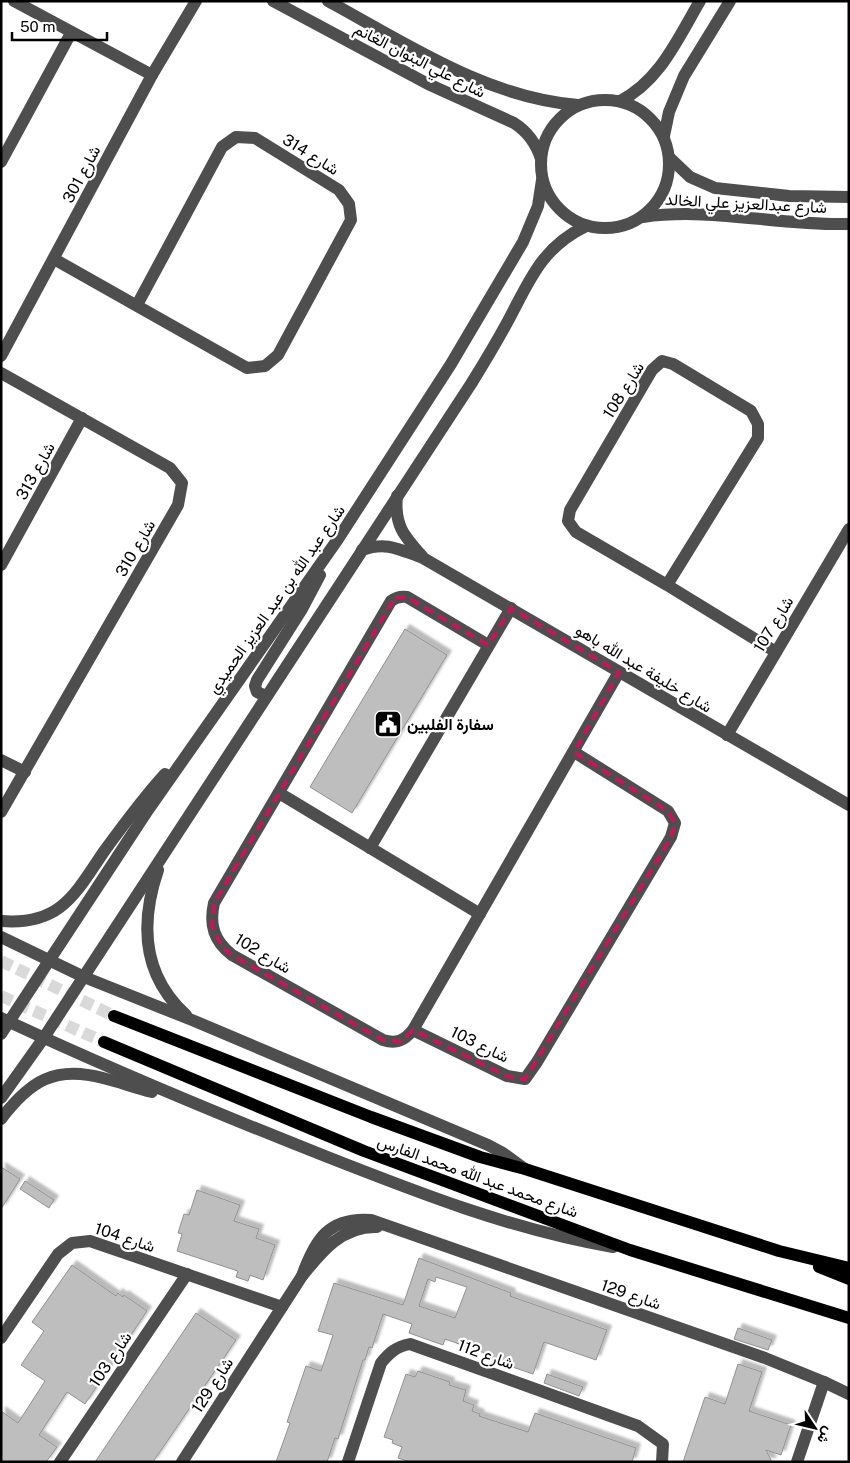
<svg xmlns="http://www.w3.org/2000/svg" width="850" height="1463" viewBox="0 0 850 1463" font-family="'Public Sans',Vazirmatn,sans-serif">
	<defs>
		<filter id="shadow"><feDropShadow dx="4.5" dy="-4.5" stdDeviation="1" flood-color="#0004"/></filter>
	</defs>
	<rect width="100%" height="100%" fill="#fff"/>
	<g fill="#bebebe" stroke="#929292" fill-rule="evenodd" filter="url(#shadow)">
		<path d="M405,629L447,655L352,813L310,787Z"/>
		<path d="M1,1167L20,1179L1,1209Z"/>
		<path d="M25,1181L54,1200L49,1208L20,1189Z"/>
		<path d="M197,1190L240,1205L234,1221L259,1229L256,1238L275,1245L263,1280L250,1275L248,1281L236,1277L238,1271L177,1251L182,1234L178,1233L184,1214L189,1215Z"/>
		<path d="M419,1258L511,1293L510,1296L607,1330L596,1360L544,1342L533,1374L492,1360L493,1356L445,1339L443,1345L409,1333L412,1324L383,1314L372,1348L369,1347L365,1360H363L338,1439L335,1438L327,1462H276L290,1423L287,1422L306,1366L321,1371L333,1335L318,1331L334,1283L403,1305ZM436,1277L467,1287L455,1318L419,1306L428,1279L435,1282Z"/>
		<path d="M72,1265L116,1296L118,1293L123,1297L124,1295L147,1311L85,1404L67,1392L39,1435L57,1447L46,1462H1V1411L18,1423L45,1381L21,1365L44,1331L32,1322Z"/>
		<path d="M196,1313L236,1340L153,1462H95Z"/>
		<path d="M738,1328L772,1340L768,1350L734,1339Z"/>
		<path d="M738,1364L762,1372L749,1411L791,1425L781,1455L766,1450L772,1462H683L705,1397L725,1404Z"/>
		<path d="M418,1371L450,1382L449,1385L466,1390L463,1401L474,1405L472,1411L480,1414L479,1416L528,1432L535,1413L636,1448L632,1462H410L398,1458L402,1447L392,1443L393,1440L384,1437L406,1374L415,1377Z"/>
		<path d="M547,1374L583,1387L579,1396L544,1383Z"/>
	</g>
	<g fill="none" stroke-linecap="round" stroke-linejoin="round">
		<g stroke="#d9d9d9" stroke-width="12" stroke-dasharray="12 6" stroke-linecap="butt">
			<path d="M1,961L114,1016"/>
			<path d="M1,996L104,1042"/>
		</g>
		<g stroke="#4e4e4e" stroke-width="12">
			<path d="M14,1L152,75"/>
			<path d="M273,1L428,84L514,123C528,132 536,143 541,159"/>
			<path d="M328,1C407,44 487,98 578,105"/>
			<circle cx="605" cy="164" r="64"/>
			<path d="M620,101C660,81 678,38 700,1"/>
			<path d="M664,136L669,112L684,76L730,1"/>
			<path d="M670,158L690,177L715,188L789,196L849,197"/>
			<path d="M1,162L71,33"/>
			<path d="M643,217C710,207 780,226 849,224"/>
			<path d="M54,259L247,368L265,366L278,355L351,220L349,204L339,190L255,138L236,137L222,147L137,305"/>
			<path d="M1,356L152,75L196,1"/>
			<path d="M1,373L170,468L182,483L178,505L1,812"/>
			<path d="M397,496C394,525 404,536 422,556"/>
			<path d="M362,550C387,541 400,550 423,558L849,805"/>
			<path d="M1,565L82,418"/>
			<path d="M667,585L576,532L568,521L570,510L652,370L662,361L673,364L751,411L758,424V438L667,585L776,652"/>
			<path d="M488,645L407,597C400,596 396,597 391,601L214,903C209,925 214,941 232,955L383,1040C396,1044 404,1041 413,1030L619,672"/>
			<path d="M266,696L257,692L255,686L257,680L302,609L320,575"/>
			<path d="M727,735L849,529"/>
			<path d="M1,760L25,772"/>
			<path d="M279,793L480,914"/>
			<path d="M370,848L511,608"/>
			<path d="M158,870C140,923 142,975 186,1015"/>
			<path d="M1,921C62,926 76,892 105,850C124,824 143,798 165,774"/>
			<path d="M1,937L84,977L192,1020L488,1145L503,1153L525,1169"/>
			<path d="M1,1018C108,1068 216,1113 325,1156C419,1193 513,1230 613,1247"/>
			<path d="M413,1030L507,1076L525,1079L537,1062L671,837L675,823L668,811L574,752"/>
			<path d="M1,1034L148,810L338,539L451,364L523,242L538,206L542,180"/>
			<path d="M1,1098L43,1039L471,384C484,363 496,343 508,321C530,280 541,248 586,226"/>
			<path d="M1,1119C30,1081 55,1065 103,1078C120,1082 135,1088 152,1092"/>
			<path d="M302,1276C315,1240 328,1217 371,1220L765,1358L824,1382L849,1394"/>
			<path d="M1,1338L58,1254L72,1243L90,1241L282,1307"/>
			<path d="M60,1462L187,1274"/>
			<path d="M182,1462L302,1276C322,1251 342,1226 377,1227"/>
			<path d="M348,1462L381,1363C390,1352 396,1347 410,1344L638,1426L663,1444L662,1462"/>
			<path d="M797,1462L824,1382"/>
		</g>
		<g stroke="#000" stroke-width="12">
			<path d="M114,1016L371,1117L480,1157L525,1169L779,1251L849,1268"/>
			<path d="M104,1042L364,1151L630,1250L849,1318"/>
			<path d="M819,1267L849,1279"/>
		</g>
	</g>
	<path fill="none" stroke="#c2185b" stroke-width="4" stroke-dasharray="10 6" stroke-linejoin="round" d="M395,597H407L488,645L511,608L619,672L574,752L668,811L675,823L671,837L525,1079L507,1076L413,1030L401,1041L383,1040L232,955L222,947L212,926L214,903Z"/>
	<defs>
		<g id="civic-square" transform="scale(1.4375)"><rect x="-9" y="-9" width="18" height="18" rx="4" fill="#000" stroke="#fff"/><path d="M-.6-6.5H3V-4.5H.6V-3L4-1V1h2V6H-6V1h2V-1L-.6-3ZM-1.2 2.5V6h2.4V2.5Z" fill="#fff"/></g>
	</defs>
	<g fill-rule="evenodd">
		<use href="#civic-square" x="388" y="724"/>
	</g>
	<g text-anchor="middle" stroke-width="4.5" stroke-linejoin="round" paint-order="stroke">
		<g font-size="16" fill="#000" stroke="#fff">
			<text transform="translate(420 60) rotate(27)" y="6">شارع علي البنوان الغانم</text>
			<text transform="translate(311 154) rotate(32)" y="6">شارع 314</text>
			<text transform="translate(81 174) rotate(-62)" y="6">شارع 301</text>
			<text transform="translate(746 203) rotate(3)" y="6">شارع عبدالعزيز علي الخالد</text>
			<text transform="translate(623 390) rotate(-58)" y="6">شارع 108</text>
			<text transform="translate(35 471) rotate(-61)" y="6">شارع 313</text>
			<text transform="translate(135 548) rotate(-60)" y="6">شارع 310</text>
			<text transform="translate(276 599) rotate(-55)" y="6">شارع عبد الله بن عبد العزيز الحميدي</text>
			<text transform="translate(773 624) rotate(-59)" y="6">شارع 107</text>
			<text transform="translate(644 668) rotate(31)" y="6">شارع خليفة عبد الله باهو</text>
			<text transform="translate(263 953) rotate(31)" y="6">شارع 102</text>
			<text transform="translate(480 1044) rotate(26)" y="6">شارع 103</text>
			<text transform="translate(478 1176) rotate(20)" y="6">شارع محمد عبد الله محمد الفارس</text>
			<text transform="translate(125 1237) rotate(18)" y="6">شارع 104</text>
			<text transform="translate(631 1294) rotate(19)" y="6">شارع 129</text>
			<text transform="translate(486 1354) rotate(20)" y="6">شارع 112</text>
			<text transform="translate(110 1359) rotate(-56)" y="6">شارع 103</text>
			<text transform="translate(212 1385) rotate(-57)" y="6">شارع 129</text>
		</g>
		<g font-size="16" font-weight="bold" fill="#000" stroke="#fff" text-anchor="start">
			<text x="407" y="730">سفارة الفلبين</text>
		</g>
	</g>
	<rect width="850" height="1463" fill="none" stroke="#000000" stroke-width="5"/>
	<g transform="translate(815 1428) rotate(125)" stroke="#ffffff" stroke-width="4" paint-order="stroke">
	<path d="M0-4L9 19L0 12L-9 19Z" fill="#000000"/>
	<text y="-8" font-size="14" font-weight="bold" text-anchor="middle" fill="#000000">ش</text>
	</g>
	<path d="M12 32v8h95v-8" fill="none" stroke="#000000" stroke-width="2.5"/>
	<text x="20" y="32" font-size="15" fill="#000000" stroke="#ffffff" stroke-width="4" paint-order="stroke">50 m</text>
</svg>
